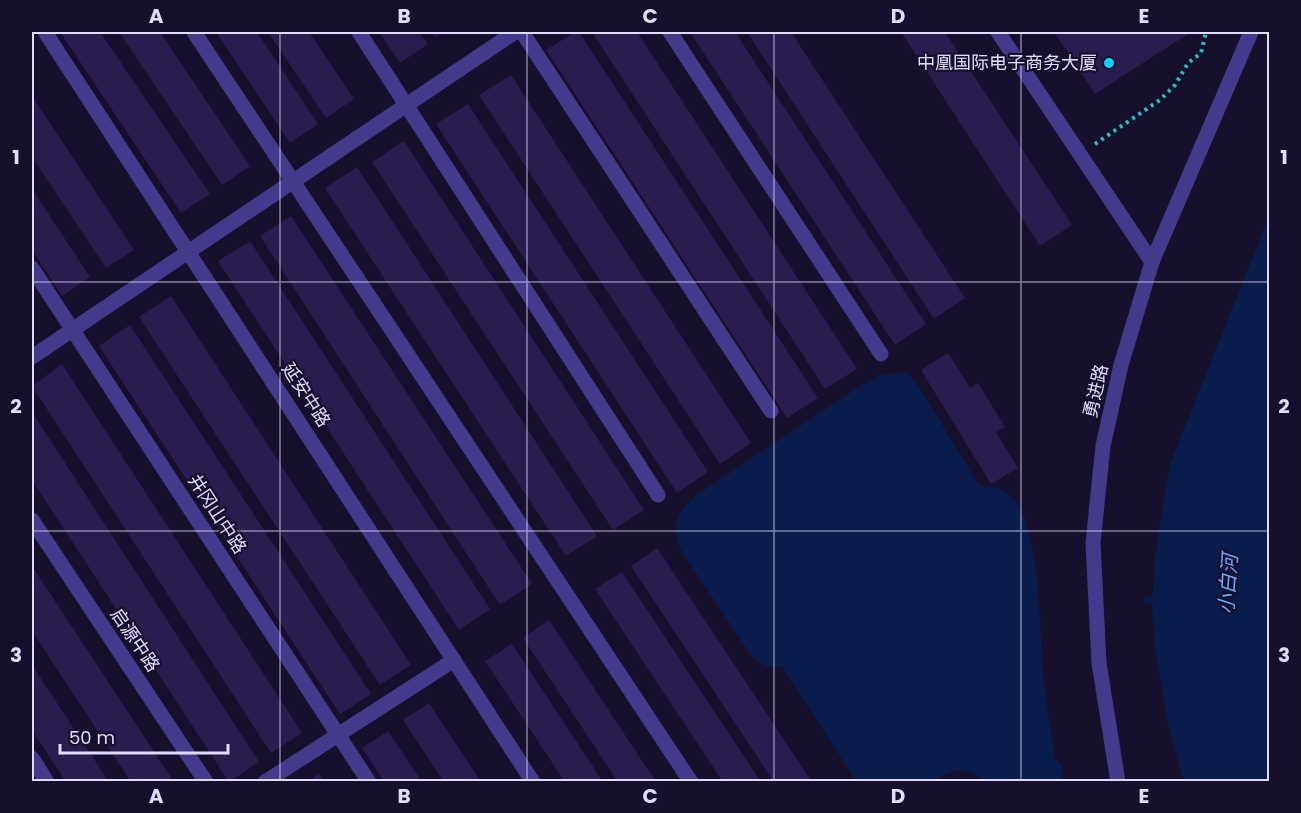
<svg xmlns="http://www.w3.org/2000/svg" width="1301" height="813" viewBox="0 0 1301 813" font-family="Poppins,'Noto Sans SC',sans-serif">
	<rect width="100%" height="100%" fill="#17102c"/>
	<g fill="#091c4c">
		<path d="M1269,217V781H1184L1168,724L1155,649L1152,606L1155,558L1170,464Z"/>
		<path d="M902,372L912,378L920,388L978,484L985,488C1044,475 1039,637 1043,673C1046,701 1051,730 1055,759L1062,766L1063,777L1060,781H984L971,772L953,771L933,781H856L782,666C767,668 762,666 751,655L681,550C671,525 676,516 694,497L862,385L878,376Z"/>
	</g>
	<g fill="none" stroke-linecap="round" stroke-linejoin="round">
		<path stroke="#091c4c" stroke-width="7" d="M1148,600H1162"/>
	</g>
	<g fill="#2a1c4e">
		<path d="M60,32H100L210,194L181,213Z"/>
		<path d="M119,32H160L250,166L222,185Z"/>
		<path d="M216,32H257L318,124L290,143Z"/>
		<path d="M268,32H309L354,99L326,118Z"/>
		<path d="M379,32H419L428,44L400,63Z"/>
		<path d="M431,32H444L435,37Z"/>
		<path d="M575,32H579L818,398L787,418L546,50Z"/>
		<path d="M592,32H637L857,369L825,389Z"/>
		<path d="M690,32H735L926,324L895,345Z"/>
		<path d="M747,32H791L965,298L934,319Z"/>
		<path d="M901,32H945L1072,225L1040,246Z"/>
		<path d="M1054,32H1191L1095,94Z"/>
		<path d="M511,75L751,443L720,464L479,95Z"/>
		<path d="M32,96L134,250L106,268L32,157Z"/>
		<path d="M468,104L708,472L677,493L436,124Z"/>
		<path d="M404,141L644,510L613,530L372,162Z"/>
		<path d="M357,167L597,536L566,556L325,188Z"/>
		<path d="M32,189L90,277L62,296L32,250Z"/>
		<path d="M291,216L532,584L500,605L260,236Z"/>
		<path d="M250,241L490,609L459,630L218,261Z"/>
		<path d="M171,296L411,665L380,685L139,317Z"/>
		<path d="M130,325L371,694L340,714L99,346Z"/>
		<path d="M948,353L970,388L978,383L1005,427L996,432L1018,468L991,484L921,370Z"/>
		<path d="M62,364L302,733L271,753L32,386Z"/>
		<path d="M32,412L259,762L229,782L32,480Z"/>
		<path d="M657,548L812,782H774L631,566Z"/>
		<path d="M32,566L174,782H131L32,631Z"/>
		<path d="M622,572L761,782H723L595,589Z"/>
		<path d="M549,620L656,782H618L523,638Z"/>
		<path d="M512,644L603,782H565L485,661Z"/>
		<path d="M32,665L109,782H66L32,730Z"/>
		<path d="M429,703L481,782H444L403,720Z"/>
		<path d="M388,731L422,782H384L362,748Z"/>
		<path d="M319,774L324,782H308Z"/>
	</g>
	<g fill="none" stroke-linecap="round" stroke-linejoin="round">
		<path stroke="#2cbfc2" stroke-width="4" stroke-dasharray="3 4.5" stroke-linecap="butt" d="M1095,144L1160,100L1175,85L1188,63L1201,53L1206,32"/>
		<g stroke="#443a8c" stroke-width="15">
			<path d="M45,32L533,782"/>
			<path d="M194,32L691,782"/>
			<path d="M359,32L658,495"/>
			<path d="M522,32L771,411"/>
			<path d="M670,32L881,354"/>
			<path d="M998,32L1152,262"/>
			<path d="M32,268L369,782"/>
			<path d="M32,357L515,32"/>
			<path d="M32,520L206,782"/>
			<path d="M32,758L47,782"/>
			<path d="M265,782L454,660"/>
			<path d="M1118,782L1099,663L1093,543L1103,446L1121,365L1152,262L1251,32"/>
		</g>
	</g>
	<path fill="none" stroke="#e2dbff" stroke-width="1.5" stroke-opacity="0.55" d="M280,32V782M527,32V782M774,32V782M1021,32V782M32,282H1270M32,531H1270"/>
	<circle fill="#07d1ff" stroke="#17102c" stroke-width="2" cx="1109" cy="63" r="6"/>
	<g text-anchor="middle" stroke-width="4.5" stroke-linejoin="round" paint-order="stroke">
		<g font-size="18" fill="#e2dbff" stroke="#17102c" text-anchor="end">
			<text x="1097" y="69">中凰国际电子商务大厦</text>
		</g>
		<g font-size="18" fill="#e2dbff" stroke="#17102c">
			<text transform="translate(1096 391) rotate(-77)" y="6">勇进路</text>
			<text transform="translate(306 395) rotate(57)" y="6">延安中路</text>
			<text transform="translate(217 514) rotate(57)" y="6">井冈山中路</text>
			<text transform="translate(135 640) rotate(56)" y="6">启源中路</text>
		</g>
		<g font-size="20" font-style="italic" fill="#69adff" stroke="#17102c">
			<text transform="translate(1228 584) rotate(-86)" y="7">小白河</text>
		</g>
	</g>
	<rect width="1301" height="813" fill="none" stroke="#17102c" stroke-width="66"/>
	<path d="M60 744v9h168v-9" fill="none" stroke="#e2dbff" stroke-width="3"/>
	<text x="69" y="744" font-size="18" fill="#e2dbff" stroke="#17102c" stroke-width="4.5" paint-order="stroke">50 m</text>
	<rect x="33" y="33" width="1235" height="747" fill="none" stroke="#e2dbff" stroke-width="2"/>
	<g font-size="20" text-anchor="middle" font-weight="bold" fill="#e2dbff">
		<text x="156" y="23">A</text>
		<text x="404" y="23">B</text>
		<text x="650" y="23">C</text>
		<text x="898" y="23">D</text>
		<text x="1144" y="23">E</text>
		<text x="16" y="164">1</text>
		<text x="1284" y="164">1</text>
		<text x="16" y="413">2</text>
		<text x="1284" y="413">2</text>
		<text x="16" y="662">3</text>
		<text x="1284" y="662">3</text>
		<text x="156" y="803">A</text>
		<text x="404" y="803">B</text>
		<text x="650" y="803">C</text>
		<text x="898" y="803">D</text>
		<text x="1144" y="803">E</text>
	</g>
</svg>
